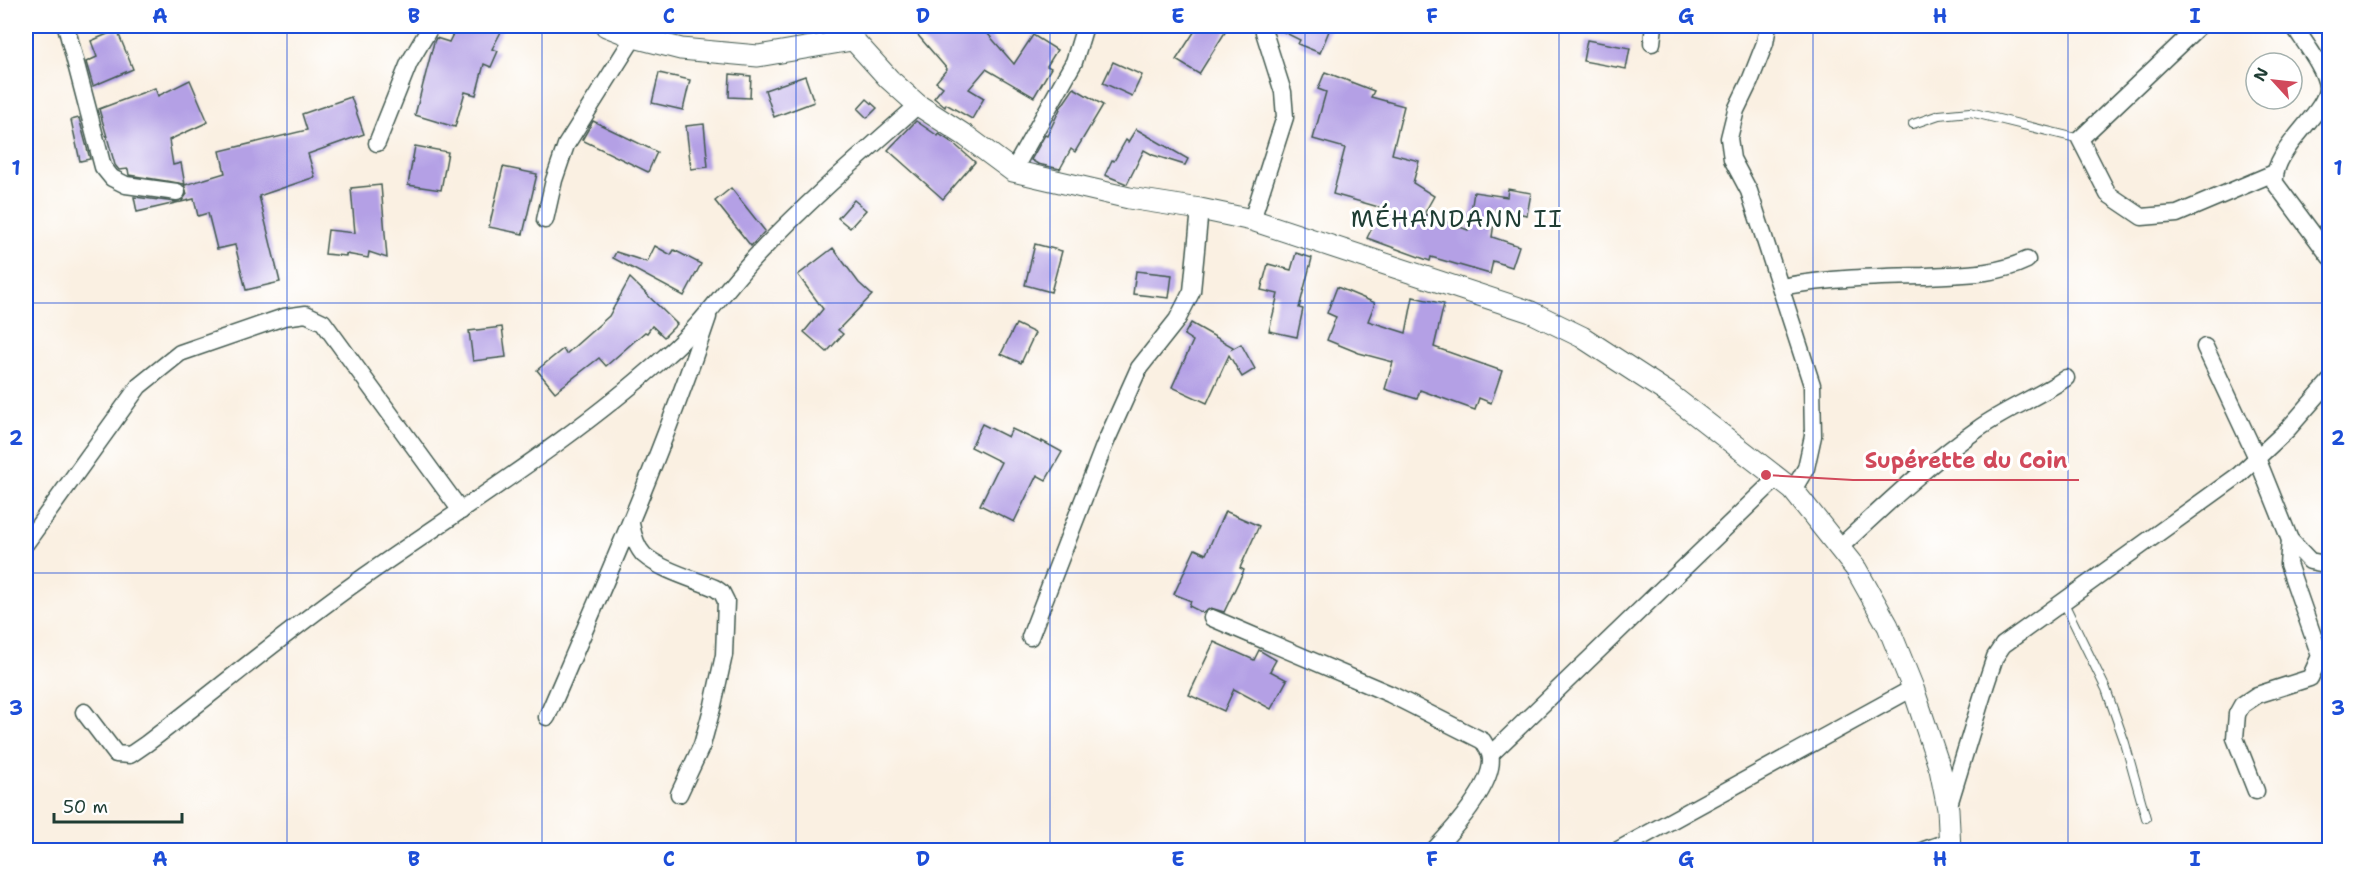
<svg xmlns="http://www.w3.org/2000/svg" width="2355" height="876" viewBox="0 0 2355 876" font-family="'Shantell Sans',sans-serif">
	<rect width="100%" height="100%" fill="#fff"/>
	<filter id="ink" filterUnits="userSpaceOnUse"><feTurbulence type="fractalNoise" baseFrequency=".0167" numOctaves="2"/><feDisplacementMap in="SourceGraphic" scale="12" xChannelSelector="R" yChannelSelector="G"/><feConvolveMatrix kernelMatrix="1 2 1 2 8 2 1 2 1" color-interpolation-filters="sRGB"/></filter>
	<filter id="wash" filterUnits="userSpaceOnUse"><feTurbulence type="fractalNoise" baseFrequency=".008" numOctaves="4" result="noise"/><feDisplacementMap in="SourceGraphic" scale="24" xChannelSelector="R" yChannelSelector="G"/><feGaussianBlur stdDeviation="1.35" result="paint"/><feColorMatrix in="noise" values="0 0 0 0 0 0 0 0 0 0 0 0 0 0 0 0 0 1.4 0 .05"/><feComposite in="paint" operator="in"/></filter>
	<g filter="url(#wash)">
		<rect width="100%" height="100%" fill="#faf0e2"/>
		<g id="blocks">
			<g fill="#b4a0e5">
				<path d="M457,26H504L492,49L498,51L491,67L484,64L476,95L465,92L455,127L415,115L434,42L436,38L449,42Z"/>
				<path d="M910,26H981L1014,64L1033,35L1057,50L1047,66L1051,68L1034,97L986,69L969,89L984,98L972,119L946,104L945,107L934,98L943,87L936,82L947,69Z"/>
				<path d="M1198,26H1229L1199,74L1176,60Z"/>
				<path d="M1272,26H1331L1320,53L1298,44L1300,40Z"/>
				<path d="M117,30L133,69L93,86L86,62L97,57L91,41Z"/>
				<path d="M1587,40L1630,48L1626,69L1583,61Z"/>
				<path d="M1113,62L1142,75L1132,96L1103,83Z"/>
				<path d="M1325,72L1374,91L1371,97L1404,106L1392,154L1419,161L1413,183L1434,196L1424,214L1468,230L1474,192L1507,197L1508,189L1531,193L1527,215L1496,209L1492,237L1519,246L1512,267L1493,261L1490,274L1431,257L1430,261L1367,238L1382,208L1333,194L1345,148L1313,139L1326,92L1318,89Z"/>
				<path d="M659,73L690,80L683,110L652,103Z"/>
				<path d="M730,74L751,76L750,98L729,97Z"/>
				<path d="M805,76L814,102L774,117L765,90Z"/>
				<path d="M190,80L208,122L169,140L173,165L181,163L185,185L225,173L220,151L307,130L302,114L351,97L364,134L308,154L315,177L259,196L280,282L246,290L235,245L217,249L208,213L198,216L194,199L181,202L187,194L184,184L129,175L128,169L119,170L115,165L99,109L155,88L158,96Z"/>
				<path d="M1074,88L1103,105L1075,152L1071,149L1060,169L1038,164L1031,160L1045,135L1047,136L1061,107Z"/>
				<path d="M867,99L877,108L867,118L858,109Z"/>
				<path d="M79,118L90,159L80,161L71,120Z"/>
				<path d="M593,121L657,152L648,172L582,140Z"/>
				<path d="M916,121L938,136L939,134L953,143L975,162L943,199L888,150Z"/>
				<path d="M704,124L708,167L691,169L686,126Z"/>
				<path d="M1136,129L1188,159L1185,165L1153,155L1144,150L1127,184L1105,175L1112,160L1114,161L1126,140L1128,142Z"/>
				<path d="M415,146L448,152L441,190L408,185Z"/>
				<path d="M503,167L537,174L523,234L489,227Z"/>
				<path d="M381,185L387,258L369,252L368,258L346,254V256L325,254L328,230L355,233L351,188Z"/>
				<path d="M731,188L765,231L751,246L715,201Z"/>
				<path d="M134,197L176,202H180L137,212Z"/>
				<path d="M854,200L866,210L850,228L838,218Z"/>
				<path d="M1035,244L1062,251L1051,292L1025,285Z"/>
				<path d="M655,246L671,255L674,250L701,264L684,296L613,258L616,252L647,262Z"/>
				<path d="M833,248L859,283L872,295L838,330L843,334L827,352L804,332L823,309L798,275Z"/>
				<path d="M1296,253L1312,258L1299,308L1303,309L1297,337L1269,331L1278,294L1261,290L1268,264L1291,270Z"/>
				<path d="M1136,271L1172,275L1169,298L1133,294Z"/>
				<path d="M630,278L677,324L664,337L652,326L647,333L645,332L606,366L599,358L555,392L537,370L563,349L566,354L609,316Z"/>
				<path d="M1337,287L1375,303L1368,321L1406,333L1413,297L1444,304L1434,347L1502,371L1491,403L1479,398L1475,410L1420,390L1417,399L1385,389L1393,362L1359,353L1327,340L1336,317L1327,313Z"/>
				<path d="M1191,323L1233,347L1232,349L1241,344L1255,369L1242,377L1229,355L1207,403L1172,387L1193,341L1184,335Z"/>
				<path d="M1016,324L1035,333L1021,363L1001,354Z"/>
				<path d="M502,327L506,357L473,361L469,331Z"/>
				<path d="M982,424L1008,437L1012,429L1042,443V441L1062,452L1046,480L1037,475L1014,522L980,505L1001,462L971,447Z"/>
				<path d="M1225,511L1259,526L1240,568L1244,570L1224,612L1211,608L1203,613L1189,606L1191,601L1174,594L1195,549L1206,554Z"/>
				<path d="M1214,642L1254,660L1259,650L1276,660L1270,671L1287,680L1271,709L1234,689L1224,711L1189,695Z"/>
			</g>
		</g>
	</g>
	<g filter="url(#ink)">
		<use href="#blocks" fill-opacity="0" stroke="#40584e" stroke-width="1.5"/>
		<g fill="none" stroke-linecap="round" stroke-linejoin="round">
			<g stroke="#40584e" stroke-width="10">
				<g id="service">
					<path d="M1913,124L1939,115L1970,112L2080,139"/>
					<path d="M2063,601L2106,689L2125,743L2146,818"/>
				</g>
			</g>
			<g stroke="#40584e" stroke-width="19">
				<g id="minor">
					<path d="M66,26L103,167L112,178L126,185L177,192"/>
					<path d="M1768,26L1765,43L1750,81L1736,110L1729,138L1732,159L1749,191L1812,385L1813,436L1806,468L1793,490"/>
					<path d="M2199,26L2080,139L2108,194L2142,217L2177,214L2274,173"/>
					<path d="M2294,26C2303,41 2326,69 2327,87C2328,113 2271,149 2275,183L2330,257"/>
					<path d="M1652,43L1654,26"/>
					<path d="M377,143L409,63L431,26"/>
					<path d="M1013,171L1074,62L1085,26"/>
					<path d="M545,220L554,180L566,145L634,37"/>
					<path d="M1252,220L1285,117L1283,92L1264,32"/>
					<path d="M1781,287C1828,278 1875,277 1923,276C1958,274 1994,276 2027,260"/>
					<path d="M2205,347L2257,458L2290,540L2310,561L2330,565"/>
					<path d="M631,524C633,535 636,547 644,555C661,570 694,579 715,588L722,593L726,601L724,655L713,705L702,745L679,794"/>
					<path d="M26,543L139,386L180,353L284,317L306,314L323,322L461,511"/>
					<path d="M1839,548C1883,507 1929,463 1978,429C2006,409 2038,397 2066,378"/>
					<path d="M1212,618L1390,694L1483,741C1485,745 1489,750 1490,754C1498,781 1451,832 1434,850"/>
					<path d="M1030,637L1104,446L1139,368L1177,320L1192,291L1200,209"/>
					<path d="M84,712L116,754L130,755L146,744C217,690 286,632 358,581C463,507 573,440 668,354C704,323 727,286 759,253C809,200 864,153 918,105"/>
					<path d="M547,717C604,585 662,454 708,317"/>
					<path d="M1491,754L1778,477"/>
					<path d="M2256,791L2235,738L2237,714L2242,705L2257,695L2310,678L2320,656L2288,564L2290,540"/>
					<path d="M1948,808L1986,684L1995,657L2003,645L2239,475L2288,429L2330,381"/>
					<path d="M1618,850L1913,688"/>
					<path d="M1924,850L1950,841"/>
				</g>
			</g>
			<g stroke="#40584e" stroke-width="23">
				<g id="tertiary">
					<path d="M606,26L634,37L681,49L758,56L852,40"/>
					<path d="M841,26L889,79L918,105L966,136L1013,171L1129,198L1200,209L1252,220L1531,312L1582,337L1668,393L1793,490L1856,569L1888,626L1913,688L1940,769L1948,809L1950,850"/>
				</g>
			</g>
			<use href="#service" stroke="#fff" stroke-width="8"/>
			<use href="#minor" stroke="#fff" stroke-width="16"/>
			<use href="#tertiary" stroke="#fff" stroke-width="21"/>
		</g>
	</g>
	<path fill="none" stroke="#1d4ed8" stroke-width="1.5" stroke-opacity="0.55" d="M287,26V850M542,26V850M796,26V850M1050,26V850M1305,26V850M1559,26V850M1813,26V850M2068,26V850M26,303H2330M26,573H2330"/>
	<g text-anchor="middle" stroke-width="6" stroke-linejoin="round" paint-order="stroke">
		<g font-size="24" letter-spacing="1.5" fill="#1f3d34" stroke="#fff">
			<text x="1457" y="227">MÉHANDANN II</text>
		</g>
	</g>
	<path fill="none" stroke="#d1495b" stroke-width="2" d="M1766 475L1853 480H2079"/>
	<circle fill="#d1495b" stroke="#fff" stroke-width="2" cx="1766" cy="475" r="6"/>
	<g font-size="22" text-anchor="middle" font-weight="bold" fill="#d1495b" stroke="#fff" stroke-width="6" stroke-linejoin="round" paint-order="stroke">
		<text x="1966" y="468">Supérette du Coin</text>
	</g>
	<rect width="2355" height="876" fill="none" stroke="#fff" stroke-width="66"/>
	<g transform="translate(2274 81) rotate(297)"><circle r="28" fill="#ffffff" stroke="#a5b1ae" stroke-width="1.5"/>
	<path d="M0-4.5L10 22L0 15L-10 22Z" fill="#d1495b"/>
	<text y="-9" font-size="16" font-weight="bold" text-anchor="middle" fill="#1f3d34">N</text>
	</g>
	<path d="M54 813v9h128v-9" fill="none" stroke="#1f3d34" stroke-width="3"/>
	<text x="63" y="813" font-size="18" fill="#1f3d34" stroke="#ffffff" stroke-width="4.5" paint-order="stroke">50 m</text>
	<rect x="33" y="33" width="2289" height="810" fill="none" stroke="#1d4ed8" stroke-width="2"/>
	<g font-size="20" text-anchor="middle" font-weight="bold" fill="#1d4ed8">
		<text x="160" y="23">A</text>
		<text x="414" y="23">B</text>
		<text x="669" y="23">C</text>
		<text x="923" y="23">D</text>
		<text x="1178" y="23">E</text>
		<text x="1432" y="23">F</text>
		<text x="1686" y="23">G</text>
		<text x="1940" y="23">H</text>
		<text x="2195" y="23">I</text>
		<text x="16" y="175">1</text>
		<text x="2338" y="175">1</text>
		<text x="16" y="445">2</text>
		<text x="2338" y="445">2</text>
		<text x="16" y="715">3</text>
		<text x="2338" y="715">3</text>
		<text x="160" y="866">A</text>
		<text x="414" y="866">B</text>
		<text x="669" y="866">C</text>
		<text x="923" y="866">D</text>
		<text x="1178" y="866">E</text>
		<text x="1432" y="866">F</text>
		<text x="1686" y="866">G</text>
		<text x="1940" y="866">H</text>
		<text x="2195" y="866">I</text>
	</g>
</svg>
